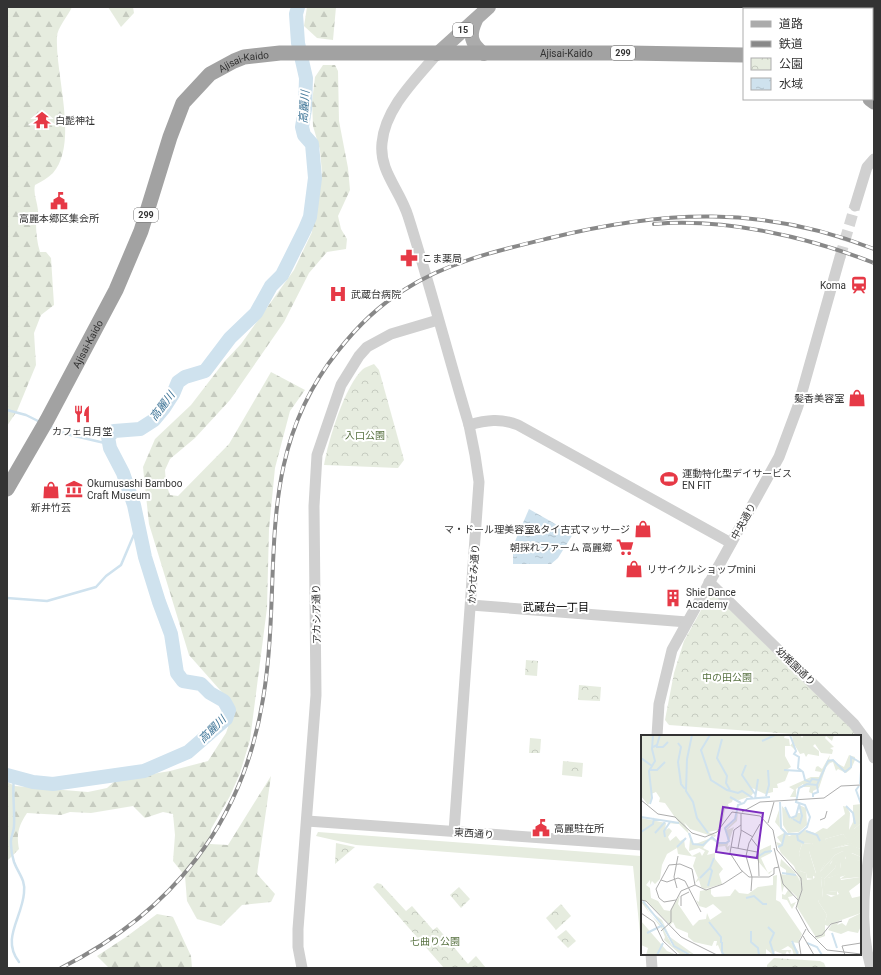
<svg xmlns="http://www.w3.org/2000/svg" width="881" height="975" viewBox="0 0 881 975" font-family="Roboto,'Noto Sans JP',sans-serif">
	<defs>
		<pattern id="forest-firs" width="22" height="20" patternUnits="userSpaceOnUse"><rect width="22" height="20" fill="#e6ecdf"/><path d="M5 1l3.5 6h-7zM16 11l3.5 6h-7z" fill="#c6cbc0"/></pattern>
		<pattern id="park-crowns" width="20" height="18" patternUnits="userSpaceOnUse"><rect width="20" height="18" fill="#e6ecdf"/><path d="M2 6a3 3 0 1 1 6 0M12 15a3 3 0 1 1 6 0" fill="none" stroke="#c6cbc0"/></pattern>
		<pattern id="water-ripples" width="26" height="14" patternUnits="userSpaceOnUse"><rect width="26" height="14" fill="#cfe2ee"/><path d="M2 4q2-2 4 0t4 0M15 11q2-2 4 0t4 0" fill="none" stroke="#b2c2cd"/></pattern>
	</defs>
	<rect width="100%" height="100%" fill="#fff"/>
	<path fill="#e6ecdf" d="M318,832L641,856L642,935L640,933L633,866L356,845L316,836Z"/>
	<g fill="url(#forest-firs)">
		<path d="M7,7H72C68,16 57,28 57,37C55,75 79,143 53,173C48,178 41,182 35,185C33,193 37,201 38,210C38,215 36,219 36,223C36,232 37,243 40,252H46L51,258L54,305L41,315L34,333L36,365L17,411L7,426Z"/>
		<path d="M108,7H133L134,13L121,27Z"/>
		<path d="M307,7H336L333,40L317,38L304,26Z"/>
		<path d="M323,65H335L338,71L339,121L348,168L350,190L338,216L341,229L347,239L346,249L327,252L309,273L284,322L230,400L195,438L170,459L165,470L166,484L170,495L178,496L229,444L271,372L305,390L290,411L275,468L269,529L267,608L250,740L240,773L230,796L211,829L210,844L228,845L271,776L257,874L275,894L271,902L242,905L221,926L197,919L187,901L185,876L173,861L175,835L173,814L163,812L145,818L133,806L91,813L70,812L61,815L27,813C19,825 16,834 19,849L7,861V782L15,786L88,792L107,788L116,780L170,771L208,761L226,733L235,707L189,655L149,524L143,467L155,439L191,405L224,362L241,344L294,270L312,232L313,211L322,173L320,150L313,126L312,102L315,77Z"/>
		<path d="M157,914L173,917L191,956L192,968H109L97,956L126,937Z"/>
	</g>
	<g fill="url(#park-crowns)">
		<path d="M374,364L379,370L404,460L398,468L324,465C328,441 345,385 363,369C366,367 371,365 374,364Z"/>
		<path d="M710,594H714L856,733L855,736H821L669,725L665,720L674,673L684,641Z"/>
		<path d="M526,660L538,661L537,676L525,675Z"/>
		<path d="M579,685L601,687L600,701L578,700Z"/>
		<path d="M530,738L541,739L540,753H529Z"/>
		<path d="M563,761L583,763L582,777L562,775Z"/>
		<path d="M336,843L355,847L335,864Z"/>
		<path d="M377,883L381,884L406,911L412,906L433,930L437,927L468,964L476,956L486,968H444L373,887Z"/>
		<path d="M459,887L470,899L461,908L450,895Z"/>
		<path d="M561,904L571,916L556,930L546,918Z"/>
		<path d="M566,930L576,941L568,948L557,937Z"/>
		<path d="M774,958L820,961L824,963L826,968H767V965Z"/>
	</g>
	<path fill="url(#water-ripples)" d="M529,509L573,534L558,558L551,564H513V546Z"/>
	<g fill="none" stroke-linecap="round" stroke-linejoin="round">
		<g stroke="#cfe2ee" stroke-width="2.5">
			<path d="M7,410L26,415L40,422"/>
			<path d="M50,427L66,434L109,444"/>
			<path d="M7,598L47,601L96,587L106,576L121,565L138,525"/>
			<path d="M14,777C12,794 15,810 14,826C14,832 10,838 11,844C11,850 12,856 14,862C18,873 26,880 24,893C22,918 1,939 19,962"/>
		</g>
		<path stroke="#cfe2ee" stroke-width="14" d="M7,775L33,782L53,784L144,771L188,752L226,719L229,710L224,701L210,693L201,684L183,681L177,673L171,634L159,602L145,557L134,505L123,473L110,448L108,437L114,431L140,429L154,420L164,408L173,394L178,382L185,377L205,371L230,338L256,313L271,286L282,275L305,229L310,217L315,178L312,144L304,135L302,127L305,109L306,78L298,43L296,14L298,7"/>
		<path stroke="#d6d6d6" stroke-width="11" stroke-dasharray="11 5.5" stroke-linecap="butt" d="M840,257L855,206"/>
		<g stroke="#d0d0d0" stroke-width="11">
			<path d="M437,54C416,79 385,108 382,143C379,171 400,190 408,216C430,285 448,355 469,425L475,455L479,482L454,832"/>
			<path d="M855,206L867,167L874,159"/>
			<path d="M469,425C486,420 501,418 518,425L731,543"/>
			<path d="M709,582L854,724L868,743L874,758"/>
			<path d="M471,605L687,622"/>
			<path d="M657,736L659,704L672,650L779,457L798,406L840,257"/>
			<path d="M307,821L642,845"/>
			<path d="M651,954L652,968"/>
			<path d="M302,968L298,947V929L316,695L314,506L317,455L341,385L359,356L367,347L391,334L438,320"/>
			<path d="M871,968C857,920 866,872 874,824"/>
		</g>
		<g stroke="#ababab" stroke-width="14">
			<path d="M476,20C469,35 470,43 484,54"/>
			<path d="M437,54L489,7"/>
		</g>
		<g stroke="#a2a2a2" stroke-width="15">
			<path d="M870,99L874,102"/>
			<path id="s1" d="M7,489L47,420L116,290L141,231L170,137L183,103L210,74L234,61L244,57L280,53H628L744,55"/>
		</g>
		<g stroke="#888" stroke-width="4">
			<g id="rail">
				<path d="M654,224C726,218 808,237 874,263"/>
				<path d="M61,968C172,912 243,823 263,699C284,575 251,459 338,351C356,328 378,306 404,290C447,262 500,250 550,238C664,210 762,205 874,249"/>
			</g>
		</g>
		<use href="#rail" stroke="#fff" stroke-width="2.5" stroke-dasharray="8" stroke-linecap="butt"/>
	</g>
	<defs>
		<g id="temple-bare" transform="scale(1.38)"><path d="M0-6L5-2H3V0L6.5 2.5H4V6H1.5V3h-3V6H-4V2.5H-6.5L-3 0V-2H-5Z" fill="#e63946" stroke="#fff" stroke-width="2.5" paint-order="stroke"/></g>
		<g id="civic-bare" transform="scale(1.38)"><path d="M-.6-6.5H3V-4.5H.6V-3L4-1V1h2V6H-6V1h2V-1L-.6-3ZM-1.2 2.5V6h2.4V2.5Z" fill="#e63946" stroke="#fff" stroke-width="2.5" paint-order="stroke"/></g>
		<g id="pharmacy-bare" transform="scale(1.38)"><path d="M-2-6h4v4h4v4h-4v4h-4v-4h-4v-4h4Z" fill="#e63946" stroke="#fff" stroke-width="2.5" paint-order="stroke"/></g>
		<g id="station-bare" transform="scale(1.38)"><path d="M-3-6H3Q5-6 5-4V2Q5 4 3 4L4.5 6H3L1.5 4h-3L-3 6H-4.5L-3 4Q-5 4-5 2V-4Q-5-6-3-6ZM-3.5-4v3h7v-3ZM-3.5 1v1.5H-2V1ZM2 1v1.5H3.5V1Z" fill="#e63946" stroke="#fff" stroke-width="2.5" paint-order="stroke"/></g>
		<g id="hospital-bare" transform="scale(1.38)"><path d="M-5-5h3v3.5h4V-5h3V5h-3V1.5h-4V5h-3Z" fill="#e63946" stroke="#fff" stroke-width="2.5" paint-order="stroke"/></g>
		<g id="shop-bare" transform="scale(1.38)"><path d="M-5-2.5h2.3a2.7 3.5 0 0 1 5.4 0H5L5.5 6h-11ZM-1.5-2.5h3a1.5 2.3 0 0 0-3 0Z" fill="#e63946" stroke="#fff" stroke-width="2.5" paint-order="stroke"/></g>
		<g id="restaurant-bare" transform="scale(1.38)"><path d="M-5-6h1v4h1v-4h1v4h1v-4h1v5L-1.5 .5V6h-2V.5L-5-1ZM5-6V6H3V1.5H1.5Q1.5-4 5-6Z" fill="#e63946" stroke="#fff" stroke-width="2.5" paint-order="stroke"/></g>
		<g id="stadium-bare" transform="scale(1.38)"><path d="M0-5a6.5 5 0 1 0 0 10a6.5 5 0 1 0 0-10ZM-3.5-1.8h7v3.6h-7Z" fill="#e63946" stroke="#fff" stroke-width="2.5" paint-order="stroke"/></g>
		<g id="museum-bare" transform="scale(1.38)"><path d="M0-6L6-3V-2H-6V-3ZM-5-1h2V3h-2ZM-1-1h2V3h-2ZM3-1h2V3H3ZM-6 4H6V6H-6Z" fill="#e63946" stroke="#fff" stroke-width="2.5" paint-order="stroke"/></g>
		<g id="supermarket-bare" transform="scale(1.38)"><path d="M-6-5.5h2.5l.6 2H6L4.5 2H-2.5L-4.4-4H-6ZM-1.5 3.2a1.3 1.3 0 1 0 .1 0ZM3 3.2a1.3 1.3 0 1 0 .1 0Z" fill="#e63946" stroke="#fff" stroke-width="2.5" paint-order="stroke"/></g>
		<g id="building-bare" transform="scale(1.38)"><path d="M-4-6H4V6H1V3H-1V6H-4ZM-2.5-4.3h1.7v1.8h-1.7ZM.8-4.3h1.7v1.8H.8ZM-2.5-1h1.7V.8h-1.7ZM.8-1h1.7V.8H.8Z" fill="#e63946" stroke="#fff" stroke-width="2.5" paint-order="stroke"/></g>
	</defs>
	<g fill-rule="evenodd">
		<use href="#temple-bare" x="42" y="120"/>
		<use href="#civic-bare" x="59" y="201"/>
		<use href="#pharmacy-bare" x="409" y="258"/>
		<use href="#station-bare" x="859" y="285"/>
		<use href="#hospital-bare" x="338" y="294"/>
		<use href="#shop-bare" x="857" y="398"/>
		<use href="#restaurant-bare" x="82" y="414"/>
		<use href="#stadium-bare" x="669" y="479"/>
		<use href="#museum-bare" x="74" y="489"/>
		<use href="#shop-bare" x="51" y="490"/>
		<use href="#shop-bare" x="643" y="529"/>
		<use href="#supermarket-bare" x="625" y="547"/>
		<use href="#shop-bare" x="634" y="569"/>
		<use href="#building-bare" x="673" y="598"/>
		<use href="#civic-bare" x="541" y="828"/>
	</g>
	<g text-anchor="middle" stroke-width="4" stroke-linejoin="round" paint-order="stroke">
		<g fill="#fff" stroke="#707070" stroke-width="1">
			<rect x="453" y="23" width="20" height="14" rx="3"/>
			<rect x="611" y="46" width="24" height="14" rx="3"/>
			<rect x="134" y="208" width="24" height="14" rx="3"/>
		</g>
		<g font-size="9" font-weight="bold" fill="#333">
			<text x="463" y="33">15</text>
			<text x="623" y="56">299</text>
			<text x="146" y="218">299</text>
		</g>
		<g font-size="10" fill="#333" stroke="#fff">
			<text dy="4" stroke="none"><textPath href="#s1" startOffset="826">Ajisai-Kaido</textPath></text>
			<text dy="4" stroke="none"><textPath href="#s1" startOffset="502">Ajisai-Kaido</textPath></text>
			<text dy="4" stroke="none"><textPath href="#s1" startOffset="166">Ajisai-Kaido</textPath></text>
			<text transform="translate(743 521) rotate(-61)" y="4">中央通り</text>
			<text transform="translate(473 574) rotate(-86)" y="4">かわせみ通り</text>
			<text transform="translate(316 614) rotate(-91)" y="4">アカシア通り</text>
			<text transform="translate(796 666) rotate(44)" y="4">幼稚園通り</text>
			<text transform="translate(474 833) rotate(4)" y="4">東西通り</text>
		</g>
		<g font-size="10" fill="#333" stroke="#fff" text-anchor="start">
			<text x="55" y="124">白髭神社</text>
			<text x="59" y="222" text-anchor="middle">高麗本郷区集会所</text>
			<text x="422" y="262">こま薬局</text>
			<text x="846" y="289" text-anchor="end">Koma</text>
			<text x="351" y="298">武蔵台病院</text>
			<text x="844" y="402" text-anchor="end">髪香美容室</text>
			<text x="82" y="435" text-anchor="middle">カフェ日月堂</text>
			<text x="682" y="477">運動特化型デイサービス<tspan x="682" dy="12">EN FIT</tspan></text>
			<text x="87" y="487">Okumusashi Bamboo<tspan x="87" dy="12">Craft Museum</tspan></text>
			<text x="51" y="511" text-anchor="middle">新井竹芸</text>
			<text x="630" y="533" text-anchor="end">マ・ドール理美容室&amp;タイ古式マッサージ</text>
			<text x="612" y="551" text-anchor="end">朝採れファーム 高麗郷</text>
			<text x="647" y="573">リサイクルショップmini</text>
			<text x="686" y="596">Shie Dance<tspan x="686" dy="12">Academy</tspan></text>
			<text x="554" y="832">高麗駐在所</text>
		</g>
		<g font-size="10" fill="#56703f" stroke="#fff">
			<text x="365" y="439">入口公園</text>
			<text x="727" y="681">中の田公園</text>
			<text x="435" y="945">七曲り公園</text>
		</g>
		<g font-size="11" font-style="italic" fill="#3f7597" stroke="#fff">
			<text transform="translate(304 107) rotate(-86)" y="4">高麗川</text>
			<text transform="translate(162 406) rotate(-53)" y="4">高麗川</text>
			<text transform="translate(212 729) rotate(-45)" y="4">高麗川</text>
		</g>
		<g font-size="11" fill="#000" stroke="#fff">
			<text x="556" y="611">武蔵台一丁目</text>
		</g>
	</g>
	<g transform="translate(641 735)">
		<rect width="220" height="220" fill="#fff"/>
		<path d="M220,88V112L209,108L213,94ZM202,99L209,108L190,114L209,110L220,114V122L211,118L205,124L202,116L194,120L179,137L184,127L185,118L181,117L186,108L184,104ZM171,108L174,113H167L175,139L172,140V144L166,143L165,138L159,136L161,133L158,118L161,109ZM194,122L197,123L194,133L183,144L185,159L190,162L198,159L196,156L187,157V143L208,135L199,134L200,127L220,125V136L199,142L200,145L219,142L220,147L208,156L211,163L220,161V178L192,188L184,186L186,180L177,166L182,162L180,143Z" fill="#e6ecdf"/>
		<path d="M0,0H144L143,3L148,4L149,11L152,7L151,0H159L161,3L163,0H193L191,6L185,1L184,3L193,12L189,13L192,15L191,19L180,18L174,9L172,11L178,16V21L167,19L165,22L163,18L159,19L153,9L154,15L150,11H144V21L150,32L145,35L148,36L144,46L136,49L137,53H132V57L124,59L111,53L113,57L110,61L98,65L92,64L91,67L87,69L88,73L84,74L82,86L77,95L67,97L75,100L74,102L49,94L43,87L46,93L52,110L70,103L75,107L69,104L62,113L68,116L66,120L74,118V124L82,134L78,139L81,149L64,154L60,152L58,145L54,148L57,143L52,131L55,122L37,119L36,113L26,119L21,130L19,144L14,149L11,146L9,150V145L5,150L9,153L10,163L17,166L23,175L29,176L39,160L37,169L52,191L58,185L65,184L66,178L69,185L81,177L72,169L65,173L58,171L55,165L58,167L59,156L70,154V159L73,162L89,161L94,154L98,158L107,159L117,152L132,150V141L136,140L135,165L139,167L161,199L157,208L150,207L158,217L156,220H153L151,214L147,211L140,215H150L149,219L146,216L144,220L134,216L132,220L125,214V220H81L77,210L75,211L76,206H73L71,211L53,207L47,202V198L35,193L32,187L29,190L6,167L0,165V83L25,88L24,95L28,93L31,96L27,102L29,106L35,101L39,106L43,104L44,112L51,121L59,117L61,121L64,116L58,113L48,116L49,104L47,98L38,89H26L38,88L24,68L18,67L19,63L15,57L10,59L11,63L7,70L0,61ZM189,20L188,24L203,32L208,20L214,22V25L210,34L205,38L197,34L195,36L192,27L189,28L185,32L178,53L172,56V59L168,57L169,52H163L162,49L155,54V62H149L153,55L148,52L170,42H178L180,37L174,36L175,32L177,31L181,34ZM220,69V88L213,94V98L220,93V95L211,103L220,102L215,103L210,108L219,110L220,114L206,110L188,115L208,108L202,99L184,104L187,108L182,117H190L179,137L194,120L202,116L204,117V124L210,118L220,122V125L204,129L200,127L199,134L206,130L209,136L187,143L191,148L187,157L196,156V161L184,159L183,144L194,133L196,123L190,127L187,135L180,143L182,163L177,166L186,180L184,186H197L187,191L184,190V201L176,204L156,172V162L150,156L152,161L147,162L150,169L155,167L151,174L146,165L141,164V159L144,160L147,155L143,151L141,158L139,139L145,140V135L139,131L140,124L155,138L151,140H156L162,152L153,131L140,118L135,107L141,109L136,102L143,98L134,87L138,75L139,93L148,101L164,95L174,98L182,93L186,94L204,79L202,71L206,72L209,78L208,95L212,87V70ZM171,108L173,113H167V121L168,124V116L175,138L171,140L174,142L172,144L166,145L165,138L159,136L162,133L158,118L161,109ZM97,77L96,86L86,95L93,92L86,112L89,110L88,115L86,116L84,111L76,112L75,108L87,107L85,94L94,85ZM130,110V118L120,123L127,138L132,135L128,139L116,125L119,115ZM210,136H220V147L219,142L199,144ZM0,167H3L9,179L20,190L31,210L47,220H40L23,205L24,202L21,194ZM5,169L8,172L9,176L21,185L29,202L54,220L40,216L33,210L22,189L9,177ZM220,178V191L217,198L207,196L200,199L187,195L191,189L199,186L196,190L201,188L205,191L208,184ZM0,186L26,216L36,220H5L7,213L0,210Z" fill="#e6ecdf" fill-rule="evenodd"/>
		<path d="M158,70L165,73L166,90L158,97L147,98L142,90L141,71L151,83L157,78H161Z" fill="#e6ecdf"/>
		<path fill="none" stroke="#cfe2ee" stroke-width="2" d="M51,0L46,24L45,56L52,67L56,83L67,98M69,0L60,15L70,45L86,55L97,58L101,56L112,63M149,0L155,16L153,19L158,22L157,33L162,37L164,45L169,47L171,44L178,45M81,4L76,23L86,41L85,48L89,55M121,6L134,0M37,8L40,12L37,27L40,49L44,54M12,12L16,10L19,0M15,12H22L27,7M0,23L11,31M105,30L101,40L114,59M9,35H16L24,27M143,35L160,36M219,49L220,36M218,51L215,55L220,69M125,61L128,50L127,35M89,62L100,68M172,62V59L177,57L176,50M114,64L117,44M139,67L140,93L146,99H158L166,92L169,82L164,70L155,67L158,53L166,49L176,50L187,26L192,25L204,37L210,32V22L220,28M9,69L11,63L8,36L14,26L11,14L12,0M205,71L212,78L214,89M144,72L149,83M0,82L38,88M150,83L155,81L158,70M152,84L159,88L161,81L158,69M165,96L176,100L179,106M0,97L12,89L13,83M14,98L24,87M48,98L52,109L62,110L71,102L77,108H85L88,106L84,93L94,84L97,70L103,68L106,64L129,62M156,99L157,105L163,108M24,102L23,96L29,87M36,112L45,103M137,112L141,110L144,98M118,121L124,117L131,116M141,138L155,140M59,143L69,133L73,123M67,151L71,136L69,133M105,163L113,161L122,169H126M2,166L22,191L33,211L49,220M68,187L80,202V208M127,192L133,198L129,207L133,220M110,196V207L117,213L118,220M6,198L22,190M191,198L196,213M151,206L157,220M81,207V217L83,220M166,208L176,212L181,220M16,220L22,208"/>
		<path fill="none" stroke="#adadad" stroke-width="1" d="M0,65L17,79L34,82L51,98L64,102L76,97L91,77L119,81L132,95L136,115L160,143L161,155L155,173L168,197L186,215L220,219M101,77L119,67L183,63L200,51L220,50M179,85L184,83L186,76M127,88L133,67M100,90L93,95L89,118L100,135L108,142H128L133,139V133L138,132M100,95L112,102M110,103L117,112L118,141M90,112L116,117M97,113L100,97V79M133,113L142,149L157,165M20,145L26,147L37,143L44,146L60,177M54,150L65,155L82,149L102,136M36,153L33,142L37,121M110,156L111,142L105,121L108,108L119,89M0,165L5,166L40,202L76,220M35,165L23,167L18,163L15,154L28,130L39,129L51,134L54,150M40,171V161L48,157M0,178L13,187L22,206L37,220M20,196L30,187V175L40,156L54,150M162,201L173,220M174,202L181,200L190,189L201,186M160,220L158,207L165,194M204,220L201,211L220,208"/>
		<path fill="#7b2cbf" fill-opacity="0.15" stroke="#7b2cbf" stroke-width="2" d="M82,72L122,78L116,123L75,117Z"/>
		<rect width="220" height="220" fill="none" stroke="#333" stroke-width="2"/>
	</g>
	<rect width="881" height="975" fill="none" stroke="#333333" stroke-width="16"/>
	<rect x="743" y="8" width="130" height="92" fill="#ffffff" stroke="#adadad"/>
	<rect x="751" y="21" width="20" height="6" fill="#ababab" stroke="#adadad"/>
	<text x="779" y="28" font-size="12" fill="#333333">道路</text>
	<rect x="751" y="41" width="20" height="6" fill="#888888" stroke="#adadad"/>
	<text x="779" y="48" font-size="12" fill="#333333">鉄道</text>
	<rect x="751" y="58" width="20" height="12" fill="url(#park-crowns)" stroke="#adadad"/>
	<text x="779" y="68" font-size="12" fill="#333333">公園</text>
	<rect x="751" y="78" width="20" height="12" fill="url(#water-ripples)" stroke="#adadad"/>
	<text x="779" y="88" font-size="12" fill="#333333">水域</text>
</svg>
